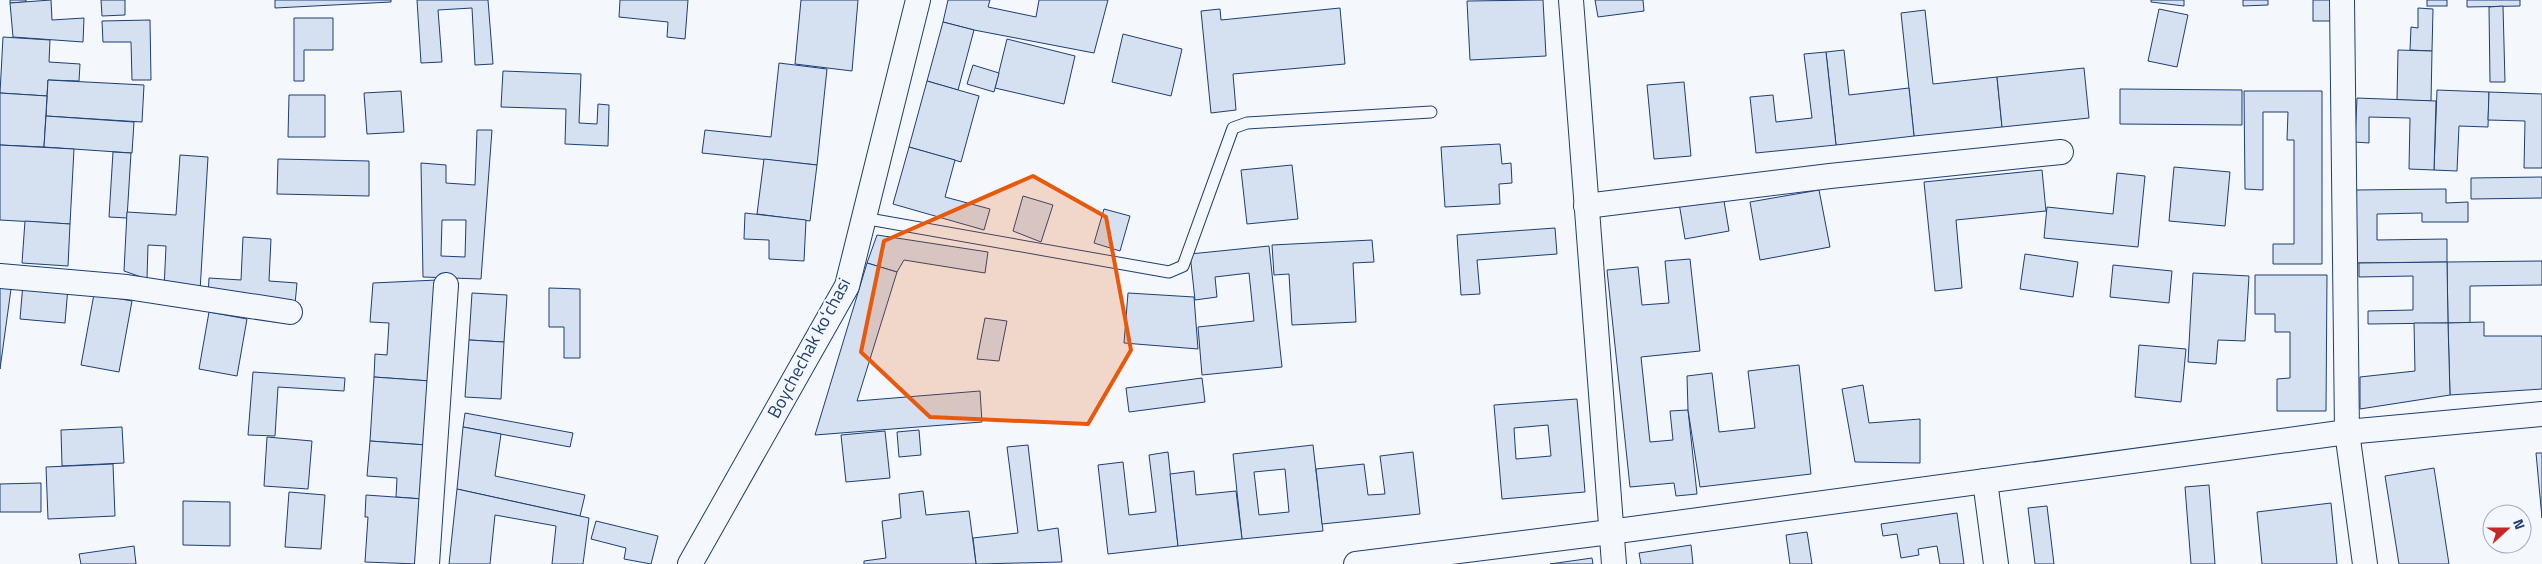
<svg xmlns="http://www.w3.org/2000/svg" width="2542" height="564" viewBox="0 0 2542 564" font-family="'Titillium Web',sans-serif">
	<rect width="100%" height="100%" fill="#f4f7fb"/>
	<g fill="#d5e0f0" stroke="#1d3f73" fill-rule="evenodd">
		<path d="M10,0H26V2L10,3Z"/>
		<path d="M51,0L52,20L84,18L83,42L13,37L10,3Z"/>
		<path d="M101,0H125V15L102,16Z"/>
		<path d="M275,0H391V2L275,8Z"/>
		<path d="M417,0H488L493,64L475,65L472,8L438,10L442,62L421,63Z"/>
		<path d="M620,0H688L685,39L667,37L668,22L619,17Z"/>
		<path d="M801,0H858L852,71L795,64Z"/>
		<path d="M948,0H990L988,7L1036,17L1039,0H1108L1094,53L974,30L943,22Z"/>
		<path d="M1543,0L1546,56L1470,60L1467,1Z"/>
		<path d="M1595,0H1643L1644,11L1598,17Z"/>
		<path d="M2151,0H2184V6L2151,2Z"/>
		<path d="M2243,0H2268V5L2243,6Z"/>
		<rect x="2313" y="0" width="26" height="21"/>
		<rect x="2427" y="0" width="20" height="6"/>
		<path d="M2467,0H2520V6L2467,7Z"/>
		<path d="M2503,6L2505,82H2490L2489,7Z"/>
		<path d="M1340,8L1345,64L1233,74L1236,110L1211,113L1201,11L1220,9L1221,20Z"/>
		<path d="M2418,8L2433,9L2432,51L2410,50L2411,27L2418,28Z"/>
		<path d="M2159,9L2188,15L2177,67L2148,61Z"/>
		<path d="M1925,10L1933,84L1997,77L2002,127L1914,136L1901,13Z"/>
		<path d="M294,18H333V50H304V81H294Z"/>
		<path d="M150,20L151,80H132L131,42H103L102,21Z"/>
		<path d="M943,22L974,30L958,90L927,81Z"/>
		<path d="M1123,34L1182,49L1171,96L1112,82Z"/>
		<path d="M3,37L50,40L49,62L80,64L79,81L48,80L47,96L0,93Z"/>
		<path d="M1007,39L1075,56L1064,104L995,88Z"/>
		<path d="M1844,50L1849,95L1909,88L1914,136L1836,145L1826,52Z"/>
		<path d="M2398,50L2432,51L2431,101L2397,100Z"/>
		<path d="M1826,52L1836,145L1756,153L1750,97L1773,95L1776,122L1812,118L1804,54Z"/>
		<path d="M779,63L827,69L817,165L702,153L705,130L771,137Z"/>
		<path d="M973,65L999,73L994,92L967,84Z"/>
		<path d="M2084,68L2089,118L2002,127L1997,77Z"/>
		<path d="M503,71L581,74L579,123L597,124L598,104L609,105L608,146L565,144L566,109L501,107Z"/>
		<path d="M48,80L144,85L142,122L46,116Z"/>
		<path d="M927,81L979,96L961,162L909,147Z"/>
		<path d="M1684,82L1691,156L1654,159L1647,85Z"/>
		<path d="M2120,89L2242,90V125L2120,124Z"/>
		<path d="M2437,90L2489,92L2488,127L2459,126L2457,171L2434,170Z"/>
		<path d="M401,91L404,132L367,134L364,93Z"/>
		<path d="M2244,91H2322V264H2273V244H2294V140H2287L2288,112H2263V190L2245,189Z"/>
		<path d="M2489,92L2542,94V168H2524L2525,121L2488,120Z"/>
		<path d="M0,93L47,96L44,147L0,145Z"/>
		<path d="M289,95H325V137H288Z"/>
		<path d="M2357,98L2436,101L2434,170L2409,169L2410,118L2369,117V143L2355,142Z"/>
		<path d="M46,116L134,122L132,153L44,147Z"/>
		<path d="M477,130H492L481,279L423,277L421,163L446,165V183L475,185ZM442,220H466L465,257L441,256Z"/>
		<path d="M1500,144L1502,164L1511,163L1512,183L1499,184L1500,204L1445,207L1441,147Z"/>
		<path d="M0,145L74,149L70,224L0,220Z"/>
		<path d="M909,147L955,160L945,197L990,209L984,230L893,204Z"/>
		<path d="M113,152L131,153L127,218L109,217Z"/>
		<path d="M180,155L208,157L200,291L164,289L166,246L148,245L147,279L124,271L127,212L176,215Z"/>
		<path d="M278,159L369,161V196L277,194Z"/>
		<path d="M764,159L817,165L810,221L757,214Z"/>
		<path d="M1292,165L1298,219L1247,224L1241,170Z"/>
		<path d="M2174,167L2230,172L2225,226L2169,221Z"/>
		<path d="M2042,170L2046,211L1956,220L1962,288L1935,291L1924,182Z"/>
		<path d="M2117,173L2145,176L2138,247L2044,238L2047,207L2113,214Z"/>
		<path d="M2542,177V198L2471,199V178Z"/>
		<path d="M2446,189V203L2468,202V222H2422V213L2377,214V240L2447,239V262L2357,263L2356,190Z"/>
		<path d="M1819,190L1830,247L1760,260L1750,202Z"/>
		<path d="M1723,195L1729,231L1685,239L1679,203Z"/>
		<path d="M1023,196L1053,205L1041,242L1013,231Z"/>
		<path d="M1104,209L1130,216L1120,251L1094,243Z"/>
		<path d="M745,213L806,220L804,261L769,259V240L744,239Z"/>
		<path d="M25,221L70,224L68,266L22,263Z"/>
		<path d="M1555,228L1557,254L1477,260L1480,294L1461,295L1457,235Z"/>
		<path d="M877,235L988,252L985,273L904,260L897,272L867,263Z"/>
		<path d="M243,237L271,239L269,281L297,283L295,304L208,298L209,278L241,280Z"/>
		<path d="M1372,240L1374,262L1353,263L1356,322L1292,325L1289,274L1274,275L1272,245Z"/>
		<path d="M1269,246L1282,367L1202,375L1198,327L1254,321L1249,273L1215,277L1217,297L1195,300L1190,254Z"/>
		<path d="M2025,254L2078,262L2073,297L2020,289Z"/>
		<path d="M1690,259L1700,351L1641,357L1650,442L1673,440L1670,411L1688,410L1697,494L1676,496L1674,483L1630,487L1607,270L1638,267L1642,305L1669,303L1665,261Z"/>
		<path d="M2542,261V285L2470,286V323H2448L2447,262Z"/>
		<path d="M2447,262L2448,323L2368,324V311L2413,310V276L2359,277V263Z"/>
		<path d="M867,263L897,272L857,401L980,391L982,422L815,435Z"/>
		<path d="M2113,265L2172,271L2169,303L2110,297Z"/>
		<path d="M2193,273L2249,276L2245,341L2218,340L2216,364L2188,362Z"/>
		<path d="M2255,275H2327L2326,411H2277V379L2290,378V332H2275V314H2255Z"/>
		<path d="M437,280L430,381L374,377L375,354L387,355L389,323L370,322L373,283Z"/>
		<path d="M23,283L68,287L65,323L20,319Z"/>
		<path d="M0,288L11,289L0,369Z"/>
		<path d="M549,288L580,289V358H564V327H549Z"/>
		<path d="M472,293L507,295L504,342L469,340Z"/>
		<path d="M1128,293L1194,297L1198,349L1124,343Z"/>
		<path d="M94,294L132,301L119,372L81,365Z"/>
		<path d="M209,312L247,319L237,376L199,369Z"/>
		<path d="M985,318L1007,321L999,361L977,359Z"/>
		<path d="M2484,322V336H2542V389L2450,395L2448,323Z"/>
		<path d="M2414,323H2448L2450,395L2360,409V377L2415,371Z"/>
		<path d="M469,340L504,342L501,399L465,397Z"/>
		<path d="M2139,345L2186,349L2181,402L2135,397Z"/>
		<path d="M1799,365L1811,474L1700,487L1688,410L1687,376L1712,373L1719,432L1755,428L1748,371Z"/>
		<path d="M253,372L345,378L344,391L278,387L275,436L248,435Z"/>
		<path d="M374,377L430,381L426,445L370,441Z"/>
		<path d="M1202,378L1205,402L1129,412L1126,388Z"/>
		<path d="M1863,385L1869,423L1920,419V463L1855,462L1842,389Z"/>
		<path d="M1577,399L1585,492L1502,499L1494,405ZM1548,425L1551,456L1516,459L1514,428Z"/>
		<path d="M465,413L573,433L570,447L463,427Z"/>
		<path d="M122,427L124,463L62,466L61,430Z"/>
		<path d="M463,427L501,434L495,476L585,495L580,516L457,489Z"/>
		<path d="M919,430L921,455L899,457L897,432Z"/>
		<path d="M885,431L890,478L846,482L841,435Z"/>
		<path d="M267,437L312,441L308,489L264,486Z"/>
		<path d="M370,441L426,445L423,499L396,497L397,478L367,476Z"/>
		<path d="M1028,445L1038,531L1058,528L1062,562L976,564L973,538L1018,533L1007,447Z"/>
		<path d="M1313,445L1323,531L1242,539L1233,454ZM1285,469L1289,512L1259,515L1254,472Z"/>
		<path d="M1168,452L1178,546L1108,554L1098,465L1123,462L1129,515L1156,512L1149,455Z"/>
		<path d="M1413,452L1420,514L1322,524L1316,469L1364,464L1368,495L1385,494L1380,456Z"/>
		<path d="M2536,453H2542V518Z"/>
		<path d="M113,464L115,516L48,519L46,467Z"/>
		<path d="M2434,468L2449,564H2399L2385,476Z"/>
		<path d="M1194,471L1196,495L1236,491L1242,539L1178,546L1170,474Z"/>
		<path d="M41,483V512H0V484Z"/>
		<path d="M2209,485L2215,564H2191L2185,487Z"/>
		<path d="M457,489L589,518L583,564H552L556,526L495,515L490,564H449Z"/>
		<path d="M923,491L926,515L969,511L976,564H864V561L886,558L882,521L901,518L899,494Z"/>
		<path d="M289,492L325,495L321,549L285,547Z"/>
		<path d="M366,495L423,499L418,564L365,562L368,517H365Z"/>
		<path d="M183,501L230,502V546L183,545Z"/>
		<path d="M2331,503L2337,564H2262L2257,512Z"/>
		<path d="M2047,506L2054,564H2035L2028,508Z"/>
		<path d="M1957,513L1964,564H1940L1937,546L1918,549L1919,555L1901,558L1897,534L1883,536L1881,524Z"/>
		<path d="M596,521L658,536L651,564L624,559L626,548L591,539Z"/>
		<path d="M1807,532L1812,564H1790L1786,535Z"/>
		<path d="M1691,545L1693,564H1641L1639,553Z"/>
		<path d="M134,546L136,564H81L79,554Z"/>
		<path d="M1592,558L1593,564H1550Z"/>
	</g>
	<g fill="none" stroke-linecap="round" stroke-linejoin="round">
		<g stroke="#1d3f73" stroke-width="13">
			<path id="lane" d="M863,218L1169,272L1183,266L1233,128L1247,123L1431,112"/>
		</g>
		<g stroke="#1d3f73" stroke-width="26">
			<g id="street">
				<path d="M1571,0L1614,564"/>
				<path d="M2342,0L2347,432L2365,564"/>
				<path d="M1586,206L1830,176L2061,152"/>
				<path d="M0,276L127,287L290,312"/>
				<path d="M1985,481L1996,564"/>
				<path d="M427,564L446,285"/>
				<path d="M690,564L847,286L918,0"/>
				<path d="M1356,564L1610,532L2347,432L2542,414"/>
			</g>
		</g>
		<use href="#lane" stroke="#f4f7fb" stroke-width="11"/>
		<use href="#street" stroke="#f4f7fb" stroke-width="24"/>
	</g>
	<path fill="#e8590c" fill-opacity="0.2" stroke="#e8590c" stroke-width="4" stroke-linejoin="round" d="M1033,176L1106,217L1131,350L1088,424L930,417L861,352L884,241Z"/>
	<g text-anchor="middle" stroke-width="4" stroke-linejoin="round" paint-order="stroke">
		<g font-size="18" fill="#1d3f73" stroke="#f4f7fb">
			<text transform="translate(809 348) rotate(-62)" y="6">Boychechak koʻchasi</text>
		</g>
	</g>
	<g transform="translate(2507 529) rotate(69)"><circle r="24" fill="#f4f7fb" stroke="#9eadc5"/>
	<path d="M0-4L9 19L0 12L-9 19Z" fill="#c62828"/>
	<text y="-8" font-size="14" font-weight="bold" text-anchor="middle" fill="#1d3f73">N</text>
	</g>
</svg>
